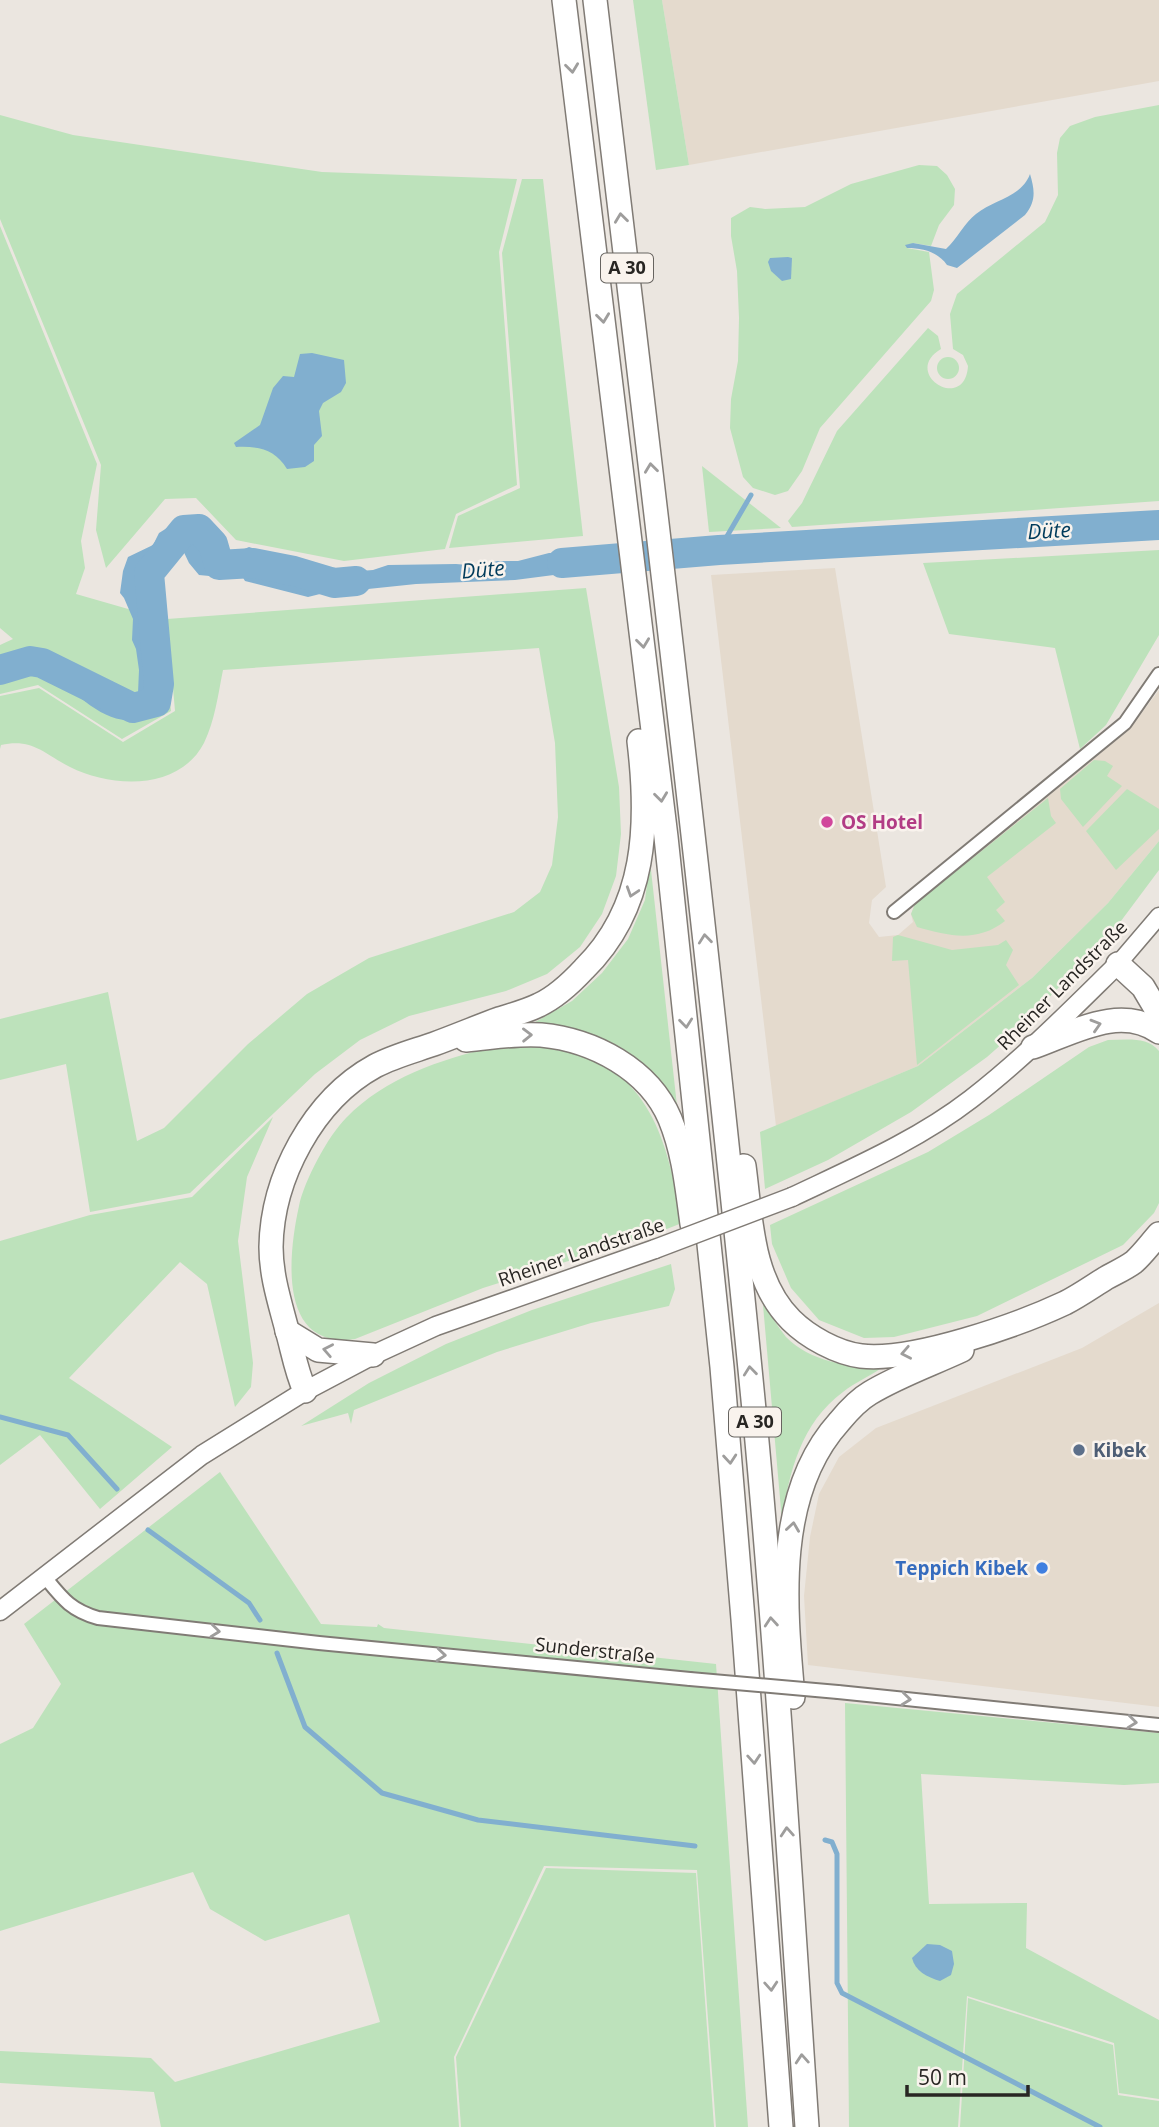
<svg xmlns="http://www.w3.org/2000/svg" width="1159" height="2127" viewBox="0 0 1159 2127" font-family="'Open Sans',sans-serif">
	<rect width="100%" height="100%" fill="#ebe6e0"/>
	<g fill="#e4dacd">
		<path d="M662,0H1159V81L689,165Z"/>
		<path d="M835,568L886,887L872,900L869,923L879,937L898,935L913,922L911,914L915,904L1129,730L1159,690V841L1108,903L1032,978L918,1066L776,1126L711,575Z"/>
		<path d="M1159,1303V1707L808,1665L804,1596L810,1537L819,1494L839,1457L876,1428L1082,1348Z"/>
	</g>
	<g fill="#bde2bb">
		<path d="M633,0H662L689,165L656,170Z"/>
		<path d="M1159,105V501L792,527L788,521L802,503L837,431L928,328L938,336L941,349C900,373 965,414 968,366L963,355L953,349L950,314L957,294L1045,222L1058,195L1057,153L1060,138L1070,126L1095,117Z"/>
		<path d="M0,115L73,135L322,172L517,179L499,252L517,485L456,514L445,549L344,561L236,540L196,498L165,499L106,568L96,530L101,465L0,219Z"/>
		<path d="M919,165L937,166L947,175L955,189L954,205L939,225L931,246L913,243L907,248L929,252L934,290L931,301L820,428L802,471L788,491L775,495L753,488L743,477L730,428L731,399L738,361L739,318L737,271L731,236V218L750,207L765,209L805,207L851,184Z"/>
		<path d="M522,179H543L583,536L449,548L458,516L520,488L502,253Z"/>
		<path d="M0,226L97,464L81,541L85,568L76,594L163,619L171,711L122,739L38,685L0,694V645L13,639L0,628Z"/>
		<circle cx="948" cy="368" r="11"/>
		<path d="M702,466L781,528L709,532Z"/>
		<path d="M1159,550V635L1106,725L1080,749L1055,648L949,634L923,563Z"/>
		<path d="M586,588L619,787L621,834L616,876L602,914L580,947L547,974L506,991L409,1016L360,1040L315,1074L190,1193L90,1212L66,1064L0,1080V1019L108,992L137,1141L164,1128L248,1044L307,994L369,958L514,912L540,892L552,865L558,817L555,743L539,648L223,670C218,695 215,720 204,743C179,791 112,788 70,767C44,754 33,738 1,745L0,749V696L39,688L123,742L175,711L167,619Z"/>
		<path d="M1094,760L1105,761L1113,766L1107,776L1122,786L1083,827L1061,799L1060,789Z"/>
		<path d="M1127,789L1159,809V829L1116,870L1086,831Z"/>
		<path d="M1048,798L1051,816L1056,823L987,877L1005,902L996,910L1005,921C977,943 949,936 917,927L911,914L915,904Z"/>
		<path d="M1159,841V870L1118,925L1021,1027L987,1057L911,1112L828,1160L765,1189L760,1132L918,1066L1032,978L1108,903Z"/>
		<path d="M650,861L677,1106C643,1048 595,1027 530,1025L572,1001L602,973L628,939L645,900Z"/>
		<path d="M898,935L952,950L998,945L1006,940L1013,950L1006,965L1019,985L917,1065L908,960L892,961L893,937Z"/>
		<path d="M1108,1040C1126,1040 1147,1036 1159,1051V1203L1154,1213L1123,1245L977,1316L894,1337L864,1338L819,1320L791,1288L772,1244L770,1225L928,1152L989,1115L1089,1047Z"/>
		<path d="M498,1041C517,1042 539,1041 557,1046C651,1069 667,1139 682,1223L654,1234L483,1288L355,1339C278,1350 288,1256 299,1206C304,1181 328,1136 346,1118C386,1077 440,1060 493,1047Z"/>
		<path d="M273,1117L247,1177L238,1241L253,1363L251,1387L235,1407L207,1284L180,1262L69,1378L172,1447L100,1509L40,1435L0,1465V1241L90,1215L192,1197Z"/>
		<path d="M671,1264L675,1289L669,1306L591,1323L497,1352L354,1410L351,1424L348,1413L301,1426L369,1383L446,1344L532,1310Z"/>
		<path d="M763,1305C771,1315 778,1327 786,1337C811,1362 847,1366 880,1369C868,1377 854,1383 843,1392C801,1423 789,1472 782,1521Z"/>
		<path d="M220,1472L321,1624L377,1627L378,1624L384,1628L716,1664L748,2127H716L697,1870L544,1866L454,2057L459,2127H161L154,2092L0,2083V2051L151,2058L175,2082L380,2022L349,1914L265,1941L210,1909L193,1872L0,1931V1744L33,1728L61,1684L24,1624Z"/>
		<path d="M845,1703L1159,1733V1783L1124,1785L921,1774L929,1904L1027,1903L1026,1948L1159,2020V2099L1119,2093L1114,2043L967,1996L958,2127H849Z"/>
		<path d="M546,1868L696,1873L714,2127H461L456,2057Z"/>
		<path d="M968,1998L1113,2045L1118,2095L1159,2101V2127H960Z"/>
	</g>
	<g fill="#81afcf">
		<path d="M1030,174C1035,191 1036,201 1025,215L957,268L947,265C938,252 923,248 907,248L905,245L913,243L946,249C957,239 965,222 976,214C994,199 1021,198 1030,174Z"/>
		<path d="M788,257L792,258L791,279L782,281L771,271L768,262L770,258Z"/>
		<path d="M312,353L344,360L346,383L341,392L323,403L319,411L322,436L314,445V461L305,467L287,469C275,449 258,446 236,447L234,443L260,425L273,388L283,376L294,377L300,354Z"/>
		<path d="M175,523C201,529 195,535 207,555L228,560L235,553L249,547L261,551L274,570L314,579L337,577L348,572L373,570L388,565L456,564L480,566L497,561H518L549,553L600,554L603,574L577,572L515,580L416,584L320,594L308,597L245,581L242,576L220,577L199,575L189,563L180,544H173L156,567L146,599L152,644L153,673L150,709C146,712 141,716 136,718C110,729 69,690 54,671L43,673L23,670L0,673V659L39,655L63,661L75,674L106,699L133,705L138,693L139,670L136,649L132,640L133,619L124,598L120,593L123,571L128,557L153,545L159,533Z"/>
		<path d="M927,1944L940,1945L952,1951L954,1964L951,1975L940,1981C927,1977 915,1971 912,1958Z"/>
	</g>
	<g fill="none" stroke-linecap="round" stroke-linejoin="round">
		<g stroke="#81afcf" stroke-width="5">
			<path d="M719,550L751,495"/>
			<path d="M0,1417L68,1435L117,1489"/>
			<path d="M148,1530L249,1603L260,1620"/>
			<path d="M277,1653L305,1727L382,1793L478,1820L695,1846"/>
			<path d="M825,1840L832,1842L837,1854V1983L842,1993L1100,2127"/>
		</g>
		<g stroke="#81afcf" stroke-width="30">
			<path d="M562,563L719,550L1159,525"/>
			<path d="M0,670L30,661L42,663L133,708L156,702L159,684L149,573L184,530L199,529L213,544L219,565L253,563L294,571L334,583L356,581"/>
		</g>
		<g stroke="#807b75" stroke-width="16">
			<g id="minor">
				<path d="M894,912L1125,723L1159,674"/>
				<path d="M44,1576C62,1598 70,1610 98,1618L319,1643L690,1679"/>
				<path d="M838,1692L1159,1725"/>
			</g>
		</g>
		<g stroke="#807b75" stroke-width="19">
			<path id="tertiary" d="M1118,964L1159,916"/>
		</g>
		<g stroke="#807b75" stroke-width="21">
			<g id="secondary">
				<path d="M792,1197C853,1168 918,1140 971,1099C1024,1058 1070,1011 1118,964"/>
				<path d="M0,1611L202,1455L305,1391L373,1355L436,1326L655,1249"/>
			</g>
		</g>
		<g stroke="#807b75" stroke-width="26">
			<g id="motorway">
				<path d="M564,0L666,837L722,1367L743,1619L781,2127"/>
				<path d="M595,0C651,473 709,946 755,1420C777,1655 791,1891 807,2127"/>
				<path d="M1118,964L1143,987L1159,1014"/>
				<path d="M466,1040C491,1038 516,1033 541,1035C593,1040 649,1069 670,1119C684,1153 687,1188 692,1224"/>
				<path d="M1033,1047C1073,1033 1120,1004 1159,1032"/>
				<path d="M744,1166C751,1218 751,1280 791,1320C808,1337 837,1353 861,1356C913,1362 1018,1325 1065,1303C1079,1296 1093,1286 1106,1278C1115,1273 1126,1268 1134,1262C1143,1254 1151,1243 1159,1234"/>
				<path d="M287,1331L318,1350L373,1355"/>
				<path d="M305,1391C296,1371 293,1351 287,1330C280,1303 271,1276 271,1247C272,1178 313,1100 375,1066C394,1056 414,1051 434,1044C456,1036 477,1027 499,1019C512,1015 527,1011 539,1005C556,997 571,983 584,969C647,907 649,824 639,741"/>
				<path d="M793,1697C785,1606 774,1494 839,1422C848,1411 858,1400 870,1393C898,1376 932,1364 962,1350"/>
			</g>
		</g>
		<use href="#minor" stroke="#fff" stroke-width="12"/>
		<use href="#tertiary" stroke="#fff" stroke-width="16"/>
		<use href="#secondary" stroke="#fff" stroke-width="18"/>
		<use href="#motorway" stroke="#fff" stroke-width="23"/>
		<g stroke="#807b75" stroke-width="16" stroke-linecap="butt">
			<path id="minor-bridge" d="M690,1679L838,1692"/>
		</g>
		<g stroke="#807b75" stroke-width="21" stroke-linecap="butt">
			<path id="secondary-bridge" d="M655,1249L792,1197"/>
		</g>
		<use href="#minor-bridge" stroke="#fff" stroke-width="12"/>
		<use href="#secondary-bridge" stroke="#fff" stroke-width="18"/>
	</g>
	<defs><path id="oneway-chevron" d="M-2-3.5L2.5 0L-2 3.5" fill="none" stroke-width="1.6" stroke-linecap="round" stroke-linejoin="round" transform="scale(1.75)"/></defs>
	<g stroke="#9e9d9c">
		<use href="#oneway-chevron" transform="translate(572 68) rotate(83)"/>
		<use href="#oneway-chevron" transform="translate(621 218) rotate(-97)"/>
		<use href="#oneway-chevron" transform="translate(603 318) rotate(83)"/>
		<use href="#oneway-chevron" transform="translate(651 468) rotate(-97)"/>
		<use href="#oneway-chevron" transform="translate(643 643) rotate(83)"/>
		<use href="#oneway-chevron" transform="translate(661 797) rotate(83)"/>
		<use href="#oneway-chevron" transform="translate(632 892) rotate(108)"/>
		<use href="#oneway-chevron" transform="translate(705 939) rotate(-96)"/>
		<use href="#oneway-chevron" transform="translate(686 1023) rotate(84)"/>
		<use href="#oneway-chevron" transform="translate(1096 1025) rotate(-17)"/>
		<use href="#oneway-chevron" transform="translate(527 1035) rotate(-1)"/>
		<use href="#oneway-chevron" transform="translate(328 1350) rotate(-169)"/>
		<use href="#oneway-chevron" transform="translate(906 1353) rotate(169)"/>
		<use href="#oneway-chevron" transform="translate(750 1371) rotate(-96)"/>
		<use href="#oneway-chevron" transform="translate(730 1459) rotate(85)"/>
		<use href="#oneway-chevron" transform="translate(793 1527) rotate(-82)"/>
		<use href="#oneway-chevron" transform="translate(771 1622) rotate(-95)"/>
		<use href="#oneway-chevron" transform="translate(215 1631) rotate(6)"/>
		<use href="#oneway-chevron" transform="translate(441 1655) rotate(5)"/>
		<use href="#oneway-chevron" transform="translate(906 1699) rotate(6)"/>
		<use href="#oneway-chevron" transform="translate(1132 1722) rotate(6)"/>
		<use href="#oneway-chevron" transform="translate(754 1759) rotate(86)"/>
		<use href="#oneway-chevron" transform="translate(787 1832) rotate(-94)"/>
		<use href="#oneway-chevron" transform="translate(771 1986) rotate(86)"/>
		<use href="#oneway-chevron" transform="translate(802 2059) rotate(-94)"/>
	</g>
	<circle fill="#d1479c" stroke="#f9f3ed" stroke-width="2.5" cx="827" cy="822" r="7"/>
	<circle fill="#5c6f8a" stroke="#f9f3ed" stroke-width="2.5" cx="1079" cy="1450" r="7"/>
	<circle fill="#3f7fe0" stroke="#f9f3ed" stroke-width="2.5" cx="1042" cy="1568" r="7"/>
	<g text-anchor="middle" stroke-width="5" stroke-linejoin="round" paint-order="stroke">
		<g fill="#f9f3ed" stroke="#676460" stroke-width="2">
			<rect x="601" y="253.5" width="52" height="29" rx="5"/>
			<rect x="729" y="1407.5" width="52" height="29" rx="5"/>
		</g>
		<g font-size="18" font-weight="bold" fill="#282623">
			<text x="627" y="274">A 30</text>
			<text x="755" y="1428">A 30</text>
		</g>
		<g font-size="19" font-weight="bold" fill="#b23c85" stroke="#f9f3ed" text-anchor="start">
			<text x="841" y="829">OS Hotel</text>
		</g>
		<g font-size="19" fill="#282623" stroke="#f9f3ed">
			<text transform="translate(1062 985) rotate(-45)" y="7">Rheiner Landstraße</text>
			<text transform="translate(581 1252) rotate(-19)" y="7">Rheiner Landstraße</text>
			<text transform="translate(595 1650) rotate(6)" y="7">Sunderstraße</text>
		</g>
		<g font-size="19" font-weight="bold" fill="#4e5e75" stroke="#f9f3ed" text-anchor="start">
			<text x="1093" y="1457">Kibek</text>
		</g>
		<g font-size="19" font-weight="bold" fill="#366cbe" stroke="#f9f3ed" text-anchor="end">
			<text x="1028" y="1575">Teppich Kibek</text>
		</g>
		<g font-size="21" font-style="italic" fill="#003b5b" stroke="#f9f3ed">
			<text transform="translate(1049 531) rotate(-3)" y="7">Düte</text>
			<text transform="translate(483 570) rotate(-5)" y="7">Düte</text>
		</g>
	</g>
	<path d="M907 2085v10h121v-10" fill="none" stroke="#282623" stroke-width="3.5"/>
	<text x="918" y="2085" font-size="21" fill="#282623" stroke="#f9f3ed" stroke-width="5" paint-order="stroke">50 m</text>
</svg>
